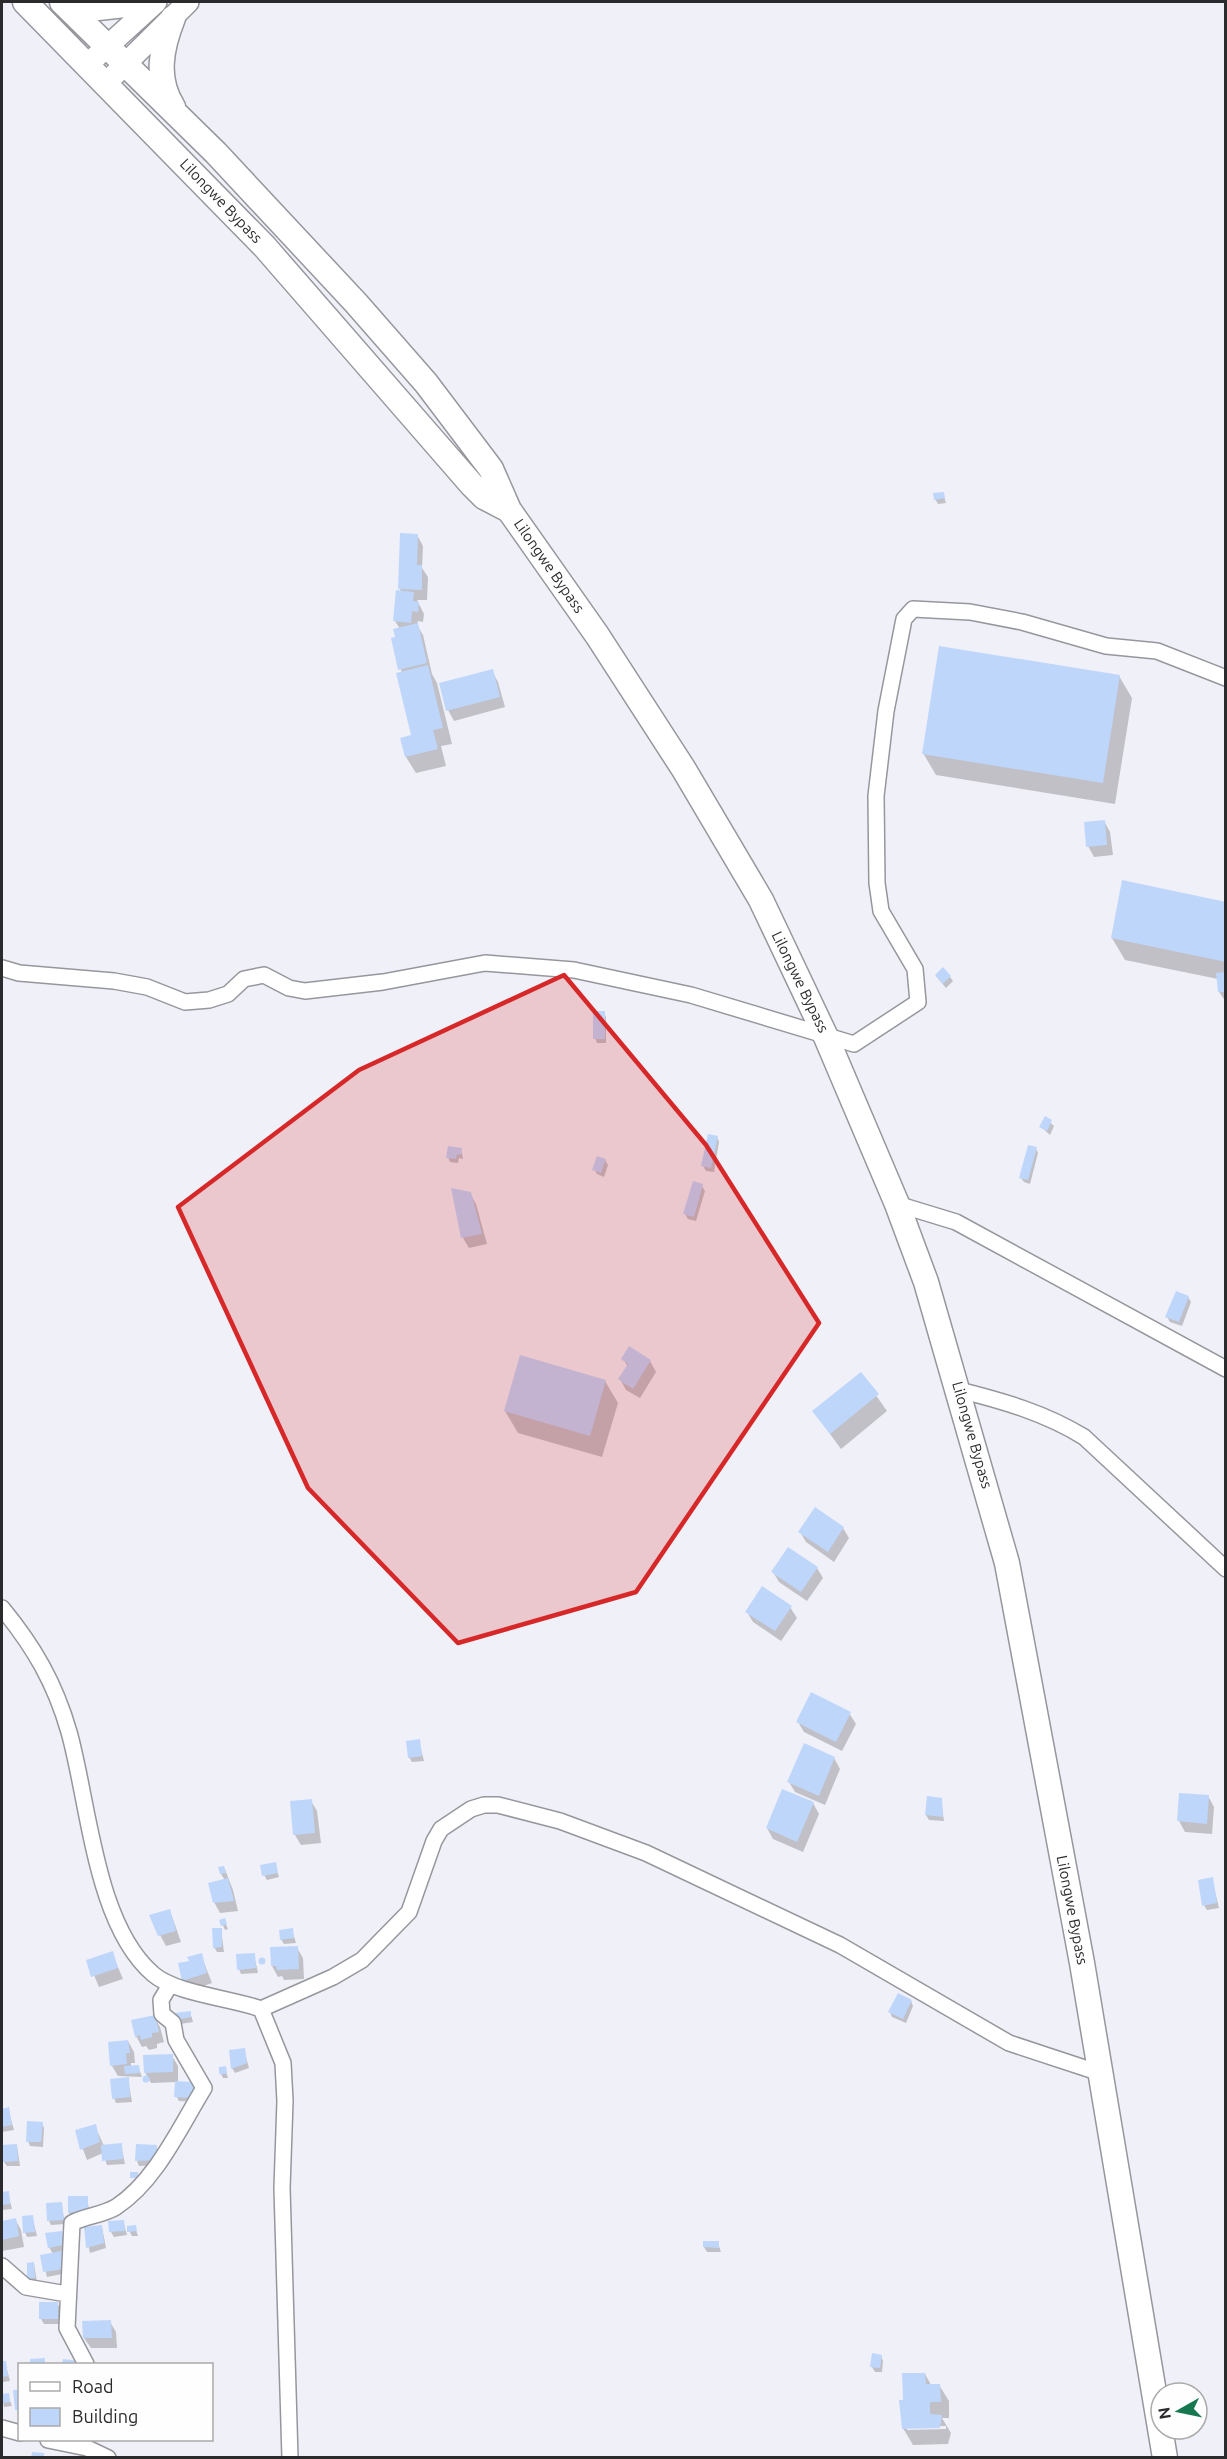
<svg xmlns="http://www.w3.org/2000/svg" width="1227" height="2459" font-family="Ubuntu,sans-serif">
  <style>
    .shadow { fill: #0003; fill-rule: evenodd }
    .building { fill: #bfd6fb }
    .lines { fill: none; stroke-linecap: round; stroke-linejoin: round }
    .minor-casing { stroke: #96979d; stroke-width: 18 }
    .secondary-casing { stroke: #96979d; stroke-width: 24 }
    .primary-casing { stroke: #96979d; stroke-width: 27 }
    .minor { stroke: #fff; stroke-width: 15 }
    .secondary { stroke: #fff; stroke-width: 21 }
    .primary { stroke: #fff; stroke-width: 24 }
    .marked { fill: #d62828; fill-opacity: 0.2; stroke: #d62828; stroke-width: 4.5; stroke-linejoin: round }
    .labels { text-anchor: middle; stroke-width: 6; stroke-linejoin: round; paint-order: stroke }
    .street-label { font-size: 15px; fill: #2b2b2e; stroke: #fefefe }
  </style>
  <rect width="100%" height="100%" fill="#f0f0f8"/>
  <!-- shadow -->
  <path class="shadow" d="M943 493 946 503 938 504 935 499Z
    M417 535 423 546 422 568 428 577 427 600H417L424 614 423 622 418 621 417 625 423 635 432 674 437 683 452 744 441 746 446 766 416 773 406 757 413 736 402 673 393 639H397L400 629 395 621 401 592 400 589Z
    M492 671 498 682 505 707 454 721 448 710Z
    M1119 676 1132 698 1115 804 936 775 923 753Z
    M1104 821 1110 832 1113 855 1094 857 1088 846Z
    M1226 904V1002L1219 992 1218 979 1125 960 1112 938Z
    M936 976 950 977 953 981 946 988Z
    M604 1013 606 1017V1043H597L595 1038Z
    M1045 1118 1054 1126 1050 1135 1041 1127Z
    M717 1137 719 1142 714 1172 706 1171 703 1166Z
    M461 1149 463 1159 459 1158 458 1163 450 1162 448 1157Z
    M1036 1149 1038 1153 1030 1184 1024 1182 1021 1178Z
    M605 1160 608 1165 604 1177 597 1174 594 1169Z
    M702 1186 705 1191 696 1221 688 1219 685 1214Z
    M470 1193 476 1204 487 1244 469 1248 463 1238Z
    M1188 1297 1191 1302 1182 1326 1170 1322 1167 1317Z
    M623 1359 650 1361 656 1372 640 1398 626 1390 620 1379 628 1367Z
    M861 1374 887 1411 841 1449 814 1412Z
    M605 1381 618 1403 602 1457 518 1433 505 1411Z
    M843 1528 849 1538 834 1562 806 1542 800 1532Z
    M817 1568 823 1578 807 1601 779 1582 773 1572Z
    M790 1607 797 1618 781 1641 753 1622 747 1612Z
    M849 1713 856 1724 842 1751 804 1732 798 1722Z
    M419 1741 424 1761 412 1762 409 1757Z
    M834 1758 840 1769 825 1805 795 1792 789 1782Z
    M1208 1796 1214 1807 1212 1834 1185 1832 1179 1821Z
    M941 1799 944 1821 929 1820 926 1815Z
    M311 1801 317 1811 321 1843 301 1845 295 1835Z
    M813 1803 819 1814 803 1852 773 1839 767 1828Z
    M275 1863 279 1877 267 1880 264 1875Z
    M224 1867 233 1890 238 1911 220 1913 214 1902 225 1880 221 1874Z
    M1212 1879 1219 1908 1207 1910 1204 1905Z
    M170 1911 181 1942 166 1946 160 1935Z
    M224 1920 228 1929 225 1930 221 1921Z
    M221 1929 224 1952H217L214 1947Z
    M292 1930 296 1943 284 1944 281 1939Z
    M297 1948 303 1958 304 1979 284 1980 282 1976 278 1977 272 1966 271 1949Z
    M112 1953 123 1979 99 1987 88 1961Z
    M201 1955 212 1983 190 1991 179 1965 191 1962Z
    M254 1955 258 1973 241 1974 239 1969Z
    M911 2001 913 2006 906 2023 892 2017 890 2012Z
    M190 2012 193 2022 180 2024 178 2019Z
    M154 2017 160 2027 164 2042 157 2044V2048L149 2050 146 2046 142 2047 136 2036Z
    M128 2041 134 2052 135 2063H131V2067L138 2066 142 2077 118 2076 112 2066Z
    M244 2050 249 2068 235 2073 232 2068Z
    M172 2056 178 2066V2083L193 2084 196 2088 195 2102 179 2101 176 2096V2082L151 2083 145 2072Z
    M225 2068 228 2078H223L221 2074Z
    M128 2079 132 2102 116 2103 114 2098Z
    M8 2109 14 2130 2 2132V2110Z
    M42 2124 44 2128 43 2147 30 2146 28 2141Z
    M95 2126 104 2146 121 2145 125 2164 107 2165 103 2153 87 2160 76 2131Z
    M17 2146 20 2166H7L4 2162Z
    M137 2146 156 2147 159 2151 158 2165 139 2166 137 2161Z
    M2 2193H8L12 2209 2 2210Z
    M70 2197 87 2198 90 2215 72 2218 69 2213Z
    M61 2203 65 2224 51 2225 49 2221Z
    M32 2216 37 2236 27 2237 25 2232Z
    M15 2219 21 2230 24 2247 2 2251V2222Z
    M123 2221 127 2235 114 2237 111 2232Z
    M102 2227 106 2248 90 2253 85 2228Z
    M127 2227H135L138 2236H132Z
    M61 2232 66 2250 60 2251 67 2273 47 2277 42 2256 53 2254 49 2247Z
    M718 2243 721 2252H707L704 2247Z
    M34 2264 37 2282H32L29 2278Z
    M41 2303H57L60 2308V2324H44L41 2319Z
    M110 2322 116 2332 117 2348H91L84 2338Z
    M881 2356 883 2361 882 2372H875L872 2367Z
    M5 2362 10 2381 3 2382 2 2385V2363Z
    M925 2374 931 2385H939L949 2401V2418H942L951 2433 948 2444 913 2445 903 2428 900 2401H904ZM946 2426V2429L907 2430V2427Z
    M2 2395H8L12 2406 4 2407Z"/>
  <!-- building -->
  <path class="building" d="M944 492 945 498 934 500 933 493Z
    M400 533 418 534 417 565H422V590L398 589Z
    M396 590 414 592 413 601 419 602 418 612 412 611 411 623 393 621Z
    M418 623 427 663 398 670 391 638 395 637 393 629Z
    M939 646 1120 675 1103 783 922 754Z
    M428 665 443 728 433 730 438 749 405 757 400 738 411 735 396 673Z
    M493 669 500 697 446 711 439 683Z
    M1105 820 1107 845 1086 847 1084 822Z
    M1122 880 1226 902V962L1111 938Z
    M943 967 951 976 943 984 935 975Z
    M1226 972V992H1218L1216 973Z
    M593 1011H605V1039H593Z
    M1045 1116 1052 1120 1047 1131 1039 1127Z
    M708 1134 718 1136 711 1168 701 1166Z
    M1028 1145 1037 1147 1028 1180 1019 1178Z
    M448 1146 462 1148 461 1155 457 1154 456 1159 446 1158Z
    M597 1156 606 1159 601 1173 592 1170Z
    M693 1181 703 1184 694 1217 683 1214Z
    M451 1188 471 1192 482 1234 461 1238Z
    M1176 1291 1189 1296 1179 1322 1165 1317Z
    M629 1346 651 1360 633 1389 618 1379 628 1364 621 1359Z
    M520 1355 606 1380 590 1436 504 1411Z
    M861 1372 879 1394 830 1434 812 1411Z
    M815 1507 844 1527 828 1552 798 1532Z
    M788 1547 818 1567 801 1592 771 1572Z
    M762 1586 792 1606 775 1631 745 1612Z
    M811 1692 851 1712 836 1742 796 1722Z
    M420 1739 422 1756 408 1758 406 1741Z
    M804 1743 835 1757 819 1796 787 1782Z
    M782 1789 814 1802 797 1842 766 1828Z
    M1179 1793 1209 1795 1207 1824 1177 1821Z
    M927 1796 942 1798 943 1817 925 1815Z
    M312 1799 315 1833 293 1835 290 1801Z
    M276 1862 278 1873 262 1876 260 1865Z
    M224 1866 226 1873 220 1874 218 1867Z
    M1213 1877 1217 1903 1202 1906 1198 1880Z
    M228 1878 234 1901 213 1903 208 1883Z
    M170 1909 176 1931 158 1936 149 1915Z
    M225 1918 227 1924 221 1926 219 1920Z
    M212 1928H222V1947L213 1948Z
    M293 1928 294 1938 280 1940 279 1930Z
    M298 1946 299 1969 277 1970 276 1966H271L270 1947Z
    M113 1951 118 1968 91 1977 86 1960Z
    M202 1953 207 1973 182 1981 178 1963 189 1961 187 1957Z
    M255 1953 256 1968 237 1970 236 1954Z
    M258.5 1961a3.5 3.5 0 1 1 7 0a3.5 3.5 0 1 1-7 0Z
    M898 1993 912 2000 903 2019 888 2012Z
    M191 2011V2017L176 2020 175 2013Z
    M155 2015 159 2032 152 2033V2037L141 2040 140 2035 135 2037 131 2020Z
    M128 2040 130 2053H126L127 2064 110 2066 108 2042Z
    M245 2048 247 2063 231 2069 229 2050Z
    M173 2054V2072L144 2073 143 2055Z
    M139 2065 140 2073 125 2074 124 2066Z
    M226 2066 227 2074H219V2067Z
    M142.5 2079a3.5 3.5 0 1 1 7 0a3.5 3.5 0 1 1-7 0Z
    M129 2077 130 2097 112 2099 110 2079Z
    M175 2081 194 2082 193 2098 174 2097Z
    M9 2107 12 2125 2 2127V2109Z
    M27 2121 43 2122 41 2142H26Z
    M96 2124 100 2142 80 2150 75 2130Z
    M122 2143 123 2159 102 2161 101 2145Z
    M17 2144 18 2161 3 2162 2 2145Z
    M136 2144 157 2145 156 2160 135 2161Z
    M130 2172H138V2178H130Z
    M9 2191 10 2204 2 2205V2192Z
    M68 2196H88V2210L68 2213Z
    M62 2202 64 2220 47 2221 46 2203Z
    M33 2215 35 2232 23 2233 22 2216Z
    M16 2218 19 2236 2 2240V2221Z
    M124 2220 125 2231 109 2232 108 2221Z
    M102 2225 104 2243 86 2248 84 2227Z
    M136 2225 137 2231 127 2232V2226Z
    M62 2231 64 2245 48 2248 45 2233Z
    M703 2241H719V2248L703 2247Z
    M62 2251 65 2269 43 2272 40 2255Z
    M34 2262 35 2278H27V2263Z
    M39 2302H58V2319H39Z
    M111 2320 112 2338H83L82 2321Z
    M872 2353 882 2355 880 2368 870 2367Z
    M45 2358V2364H30V2359Z
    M63 2359 80 2361V2364H62Z
    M2 2361H6L8 2376 2 2377Z
    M902 2373H925L926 2384H940L941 2402H930V2414L942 2415 940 2428 902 2429 899 2400H903Z
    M13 2390H20V2410H15Z
    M9 2393 10 2402 2 2403V2394Z
    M32 2452 44 2453V2458H31Z"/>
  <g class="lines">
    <!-- minor casing -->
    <g class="minor-casing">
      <path id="minor" d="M2 968 19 973 114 981 147 987 185 1002 209 1000 228 994 244 979 264 975 289 988 305 991 383 982 485 963 574 970 691 995 854 1044 918 1002 915 969 881 911 877 883 876 796 886 711 904 619 913 609 970 612 1022 622 1106 646 1157 651 1226 678
        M897 1204 956 1222 1226 1369
        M959 1390C1003 1401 1045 1413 1084 1437L1226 1569
        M2 1608C34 1647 55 1683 69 1732 89 1803 95 1924 153 1974 176 1994 231 1998 261 2009L333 1977 362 1960 409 1912 434 1841 441 1829 471 1809 484 1805H498L560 1821 646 1853 840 1945 1009 2043 1100 2073
        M261 2009 283 2063 285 2101 282 2188 290 2458
        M2 2266 26 2287 67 2294
        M86 2364 67 2328 72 2223C85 2216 103 2215 116 2207 156 2181 180 2127 204 2088L176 2040 173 2023 162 2014 161 2000 170 1985
        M2 2428 20 2433
        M48 2440 87 2448 108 2458"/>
    </g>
    <!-- secondary casing -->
    <g class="secondary-casing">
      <path id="secondary" d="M88 64 156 2
        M106 83 188 2"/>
    </g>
    <!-- primary casing -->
    <g class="primary-casing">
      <path id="primary" d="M25 2 265 247 472 485 484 497 509 510
        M62 2 216 153 356 303 426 383 491 469 509 510 597 635 683 768 761 900 826 1037 897 1204 926 1282 1007 1563 1082 1963 1165 2458
        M79 2 98 8 152 2
        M173 18C161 48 155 79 173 107"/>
    </g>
    <!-- minor -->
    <use href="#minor" class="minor"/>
    <!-- secondary -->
    <use href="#secondary" class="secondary"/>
    <!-- primary -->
    <use href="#primary" class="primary"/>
  </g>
  <!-- marked area -->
  <path class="marked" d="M564 975 706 1145 819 1323 636 1592 458 1643 308 1488 178 1207 359 1070Z"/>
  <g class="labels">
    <!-- street labels -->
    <g class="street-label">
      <text transform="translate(221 201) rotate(46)" y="5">Lilongwe Bypass</text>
      <text transform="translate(549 566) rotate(55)" y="5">Lilongwe Bypass</text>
      <text transform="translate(800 982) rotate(64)" y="5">Lilongwe Bypass</text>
      <text transform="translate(972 1435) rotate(74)" y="5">Lilongwe Bypass</text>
      <text transform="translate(1072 1910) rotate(79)" y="5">Lilongwe Bypass</text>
    </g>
  </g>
  <!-- border -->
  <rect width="1227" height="2459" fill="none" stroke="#2b2b2e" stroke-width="6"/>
  <!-- legend -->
  <rect x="18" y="2363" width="195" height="78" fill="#fefefe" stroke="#aaaaab" stroke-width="1.5"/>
  <rect x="30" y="2382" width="30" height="9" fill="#ffffff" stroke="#aaaaab" stroke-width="1.5"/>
  <text x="72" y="2393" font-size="18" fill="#2b2b2e">Road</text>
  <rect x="30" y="2408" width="30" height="18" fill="#bfd6fb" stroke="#aaaaab" stroke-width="1.5"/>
  <text x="72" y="2423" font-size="18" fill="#2b2b2e">Building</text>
  <!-- north arrow -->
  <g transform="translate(1179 2411) rotate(261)"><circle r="28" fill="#fefefe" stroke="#aaaaab" stroke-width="1.5"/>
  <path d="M0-4.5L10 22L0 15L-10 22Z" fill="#17784f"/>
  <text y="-9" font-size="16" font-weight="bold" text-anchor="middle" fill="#2b2b2e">N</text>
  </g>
</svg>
